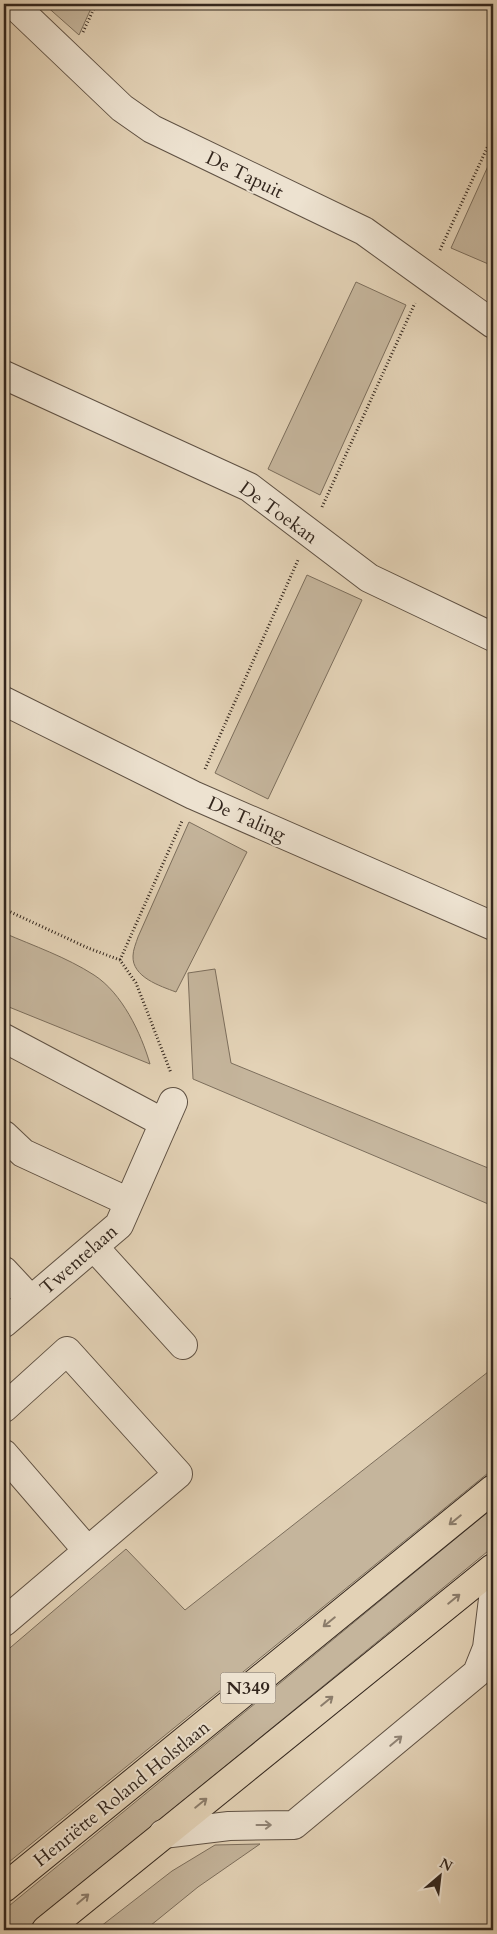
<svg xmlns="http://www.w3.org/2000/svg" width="497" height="1934" font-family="Cardo,serif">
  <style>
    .green { fill: #c5b59c; stroke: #7c6e5c }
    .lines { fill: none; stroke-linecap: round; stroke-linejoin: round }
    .minor-casing { stroke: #5f5143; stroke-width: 30 }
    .major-casing { stroke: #33261d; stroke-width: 30 }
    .path { stroke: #33261d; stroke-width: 3; stroke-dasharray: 1 2.5; stroke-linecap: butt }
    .minor { stroke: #ede2d0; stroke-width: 28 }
    .major { stroke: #e3d2b6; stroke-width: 28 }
    .oneway { stroke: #8b7c6a }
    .oneway2 { stroke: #908476 }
    .labels { text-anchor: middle; stroke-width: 4; stroke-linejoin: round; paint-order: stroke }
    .shield { fill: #ede2d0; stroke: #6b5e53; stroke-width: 1 }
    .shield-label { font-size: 18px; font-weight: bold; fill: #33261d }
    .street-label { font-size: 19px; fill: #33261d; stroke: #ede2d0 }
  </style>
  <rect width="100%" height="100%" fill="#e3d2b6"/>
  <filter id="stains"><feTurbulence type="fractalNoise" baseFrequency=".004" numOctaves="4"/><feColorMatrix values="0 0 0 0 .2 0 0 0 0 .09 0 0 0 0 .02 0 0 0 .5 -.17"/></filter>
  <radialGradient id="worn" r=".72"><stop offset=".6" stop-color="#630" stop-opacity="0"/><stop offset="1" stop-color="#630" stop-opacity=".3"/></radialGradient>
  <!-- green -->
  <path class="green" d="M44 4H93L79 35Z
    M493 155V266L451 248Z
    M356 282 406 305 320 495 268 469Z
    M307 575 362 600 268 799 215 773Z
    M189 822 247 852 176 992C160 986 132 977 133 956 133 950 136 943 138 937Z
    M4 933C34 946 66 957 94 975 122 993 141 1033 150 1064L4 1005Z
    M215 969 231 1063 493 1170V1206L193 1079 188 973Z
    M493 1368V1469L4 1866V1653L126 1549 185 1610Z
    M493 1508V1547L25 1930H4V1910Z
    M260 1844 198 1887 145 1930H96L172 1871 215 1845Z"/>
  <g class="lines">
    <!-- minor casing -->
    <g class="minor-casing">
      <path id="minor" d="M13 4 122 108 152 129 364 231 493 324
        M4 375 249 487 369 578 493 637
        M4 701 193 795 493 926
        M4 1038 164 1123
        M4 1135 23 1153 129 1202
        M94 1247 183 1345
        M4 1271 31 1300
        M4 1323 119 1225 173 1102
        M4 1408 67 1351 178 1474 4 1622
        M4 1454 87 1550
        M163 1834 229 1826 294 1825 477 1673 487 1648 493 1599"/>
    </g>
    <!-- major casing -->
    <g class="major-casing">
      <path id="major" d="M4 1888 493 1489
        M46 1930 493 1568"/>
    </g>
    <!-- path -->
    <path class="path" d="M83 32 96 4
      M440 250 493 135
      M322 507 415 303
      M205 769 298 560
      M4 909 88 948 120 960 136 983 171 1073
      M120 960 182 821"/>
    <!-- minor -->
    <use href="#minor" class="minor"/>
    <!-- major -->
    <use href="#major" class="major"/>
  </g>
  <!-- one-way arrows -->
  <defs><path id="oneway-shaft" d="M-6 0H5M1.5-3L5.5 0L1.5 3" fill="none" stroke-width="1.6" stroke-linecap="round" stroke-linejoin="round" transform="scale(1.25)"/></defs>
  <g class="oneway">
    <use href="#oneway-shaft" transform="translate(455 1520) rotate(141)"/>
    <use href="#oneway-shaft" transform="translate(454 1599) rotate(-39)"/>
    <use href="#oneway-shaft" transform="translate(329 1622) rotate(141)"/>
    <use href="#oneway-shaft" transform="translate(327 1701) rotate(-39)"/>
    <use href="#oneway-shaft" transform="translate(201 1803) rotate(-39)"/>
    <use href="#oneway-shaft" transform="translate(83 1899) rotate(-40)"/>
  </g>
  <g class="oneway2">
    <use href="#oneway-shaft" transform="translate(396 1741) rotate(-40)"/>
    <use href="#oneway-shaft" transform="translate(264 1825)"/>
  </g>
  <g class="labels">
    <!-- shield labels -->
    <rect class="shield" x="220.5" y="1672.5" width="55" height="31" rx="4"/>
    <g class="shield-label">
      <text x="248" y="1694">N349</text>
    </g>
    <!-- street labels -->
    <g class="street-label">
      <text transform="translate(245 174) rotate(26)" y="7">De Tapuit</text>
      <text transform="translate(279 512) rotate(36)" y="7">De Toekan</text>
      <text transform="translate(247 818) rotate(24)" y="7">De Taling</text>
      <text transform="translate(78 1259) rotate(-41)" y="7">Twentelaan</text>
      <text transform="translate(121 1793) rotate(-39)" y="7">Henriëtte Roland Holstlaan</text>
    </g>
  </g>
  <!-- margin -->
  <rect width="497" height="1934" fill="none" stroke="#e3d2b6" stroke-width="20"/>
  <rect x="5" y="5" width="487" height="1924" fill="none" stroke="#33261d" stroke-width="2.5"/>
  <rect x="10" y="10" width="477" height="1914" fill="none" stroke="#33261d"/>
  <!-- north arrow -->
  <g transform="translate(440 1876) rotate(28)" stroke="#ede2d0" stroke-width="4" paint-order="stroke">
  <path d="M0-4L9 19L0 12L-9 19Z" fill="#33261d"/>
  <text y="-8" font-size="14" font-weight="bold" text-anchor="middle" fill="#33261d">N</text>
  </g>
  <rect width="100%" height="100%" filter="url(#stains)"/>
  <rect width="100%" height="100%" fill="url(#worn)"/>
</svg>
